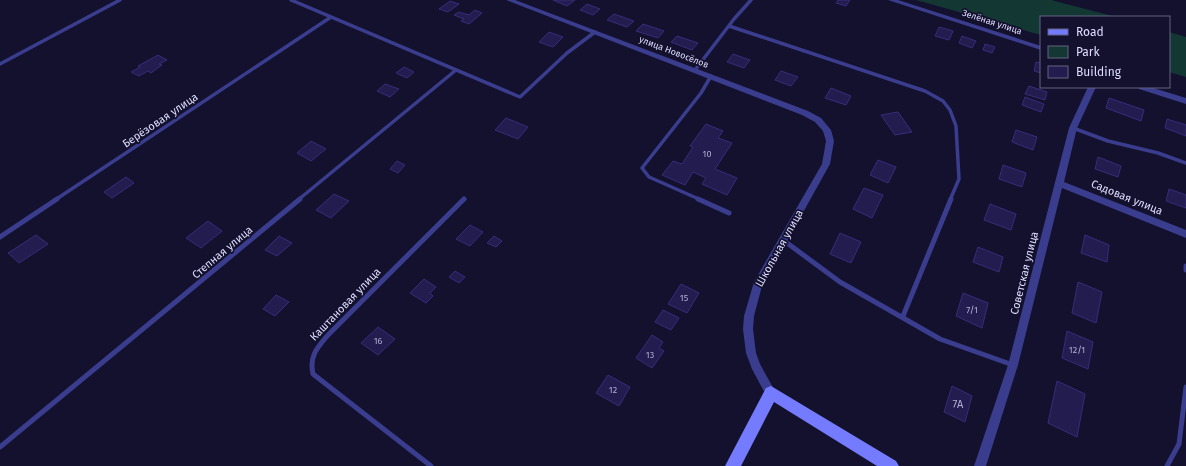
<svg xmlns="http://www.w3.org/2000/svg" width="1186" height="466" font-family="'Fira Sans',sans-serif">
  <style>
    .green { fill: #133834 }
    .building { fill: #221c4f; stroke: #362d7c }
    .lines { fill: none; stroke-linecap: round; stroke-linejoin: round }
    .lane-far1 { stroke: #3a3d8e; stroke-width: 3.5 }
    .lane { stroke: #3a3d8e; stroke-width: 5 }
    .street { fill: #3a3d8e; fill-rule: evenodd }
    .secondary { fill: #747bff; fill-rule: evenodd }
    .labels { text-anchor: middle; stroke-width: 3.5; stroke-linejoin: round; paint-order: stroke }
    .far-street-label { font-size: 9px; fill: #deddff; stroke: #13112d }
    .number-label { font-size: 9px; fill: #afadd3 }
    .street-label { font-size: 11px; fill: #deddff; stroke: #13112d }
    .near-number-label { font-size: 11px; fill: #afadd3 }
  </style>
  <rect width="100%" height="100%" fill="#13112d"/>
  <!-- green -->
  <path class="green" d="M916 0H1051L1116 17H1041V35Z
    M1169 32 1186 37V77L1169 72Z"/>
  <!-- building -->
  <path class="building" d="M553 0H575L567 6Z
    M838 0H850L846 6 836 3Z
    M450 1 459 4 448 12 439 9Z
    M587 4 600 9 593 15 580 10Z
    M475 10 482 13 469 24 461 21 464 19 454 15 459 12 469 15Z
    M614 14 634 21 627 27 607 20Z
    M643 24 664 31 658 38 636 31Z
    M939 27 953 31 949 40 935 36Z
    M549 32 563 37 553 47 539 42Z
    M677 36 698 43 692 50 671 42Z
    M962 36 976 41 972 48 959 43Z
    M985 44 995 47 992 53 983 50Z
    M733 54 750 60 744 68 727 62Z
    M158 55 167 60 159 64 162 65 151 73 148 71 139 76 131 72 140 67 138 66Z
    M1036 62 1041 63V73L1034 71Z
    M404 67 414 72 407 78 396 73Z
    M781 71 798 77 791 86 775 80Z
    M385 84 399 89 390 97 377 91Z
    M1029 86 1047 92 1045 100 1025 94Z
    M831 88 851 96 846 105 825 98Z
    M1025 97 1044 104 1041 112 1022 105Z
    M1109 98 1144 110 1141 121 1106 108Z
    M898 112 912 132 895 135 881 115Z
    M506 118 528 127 518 139 495 130Z
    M1167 119 1186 125V136L1165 128Z
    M706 124 723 131 718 138 732 143 715 169 737 178 727 195 702 184 706 178 693 172 685 185 662 175 673 161 682 164 693 147 690 146Z
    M1016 130 1037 137 1033 150 1012 142Z
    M311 141 326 149 311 161 297 153Z
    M1098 157 1121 166 1118 177 1095 169Z
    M878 160 896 167 888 183 870 175Z
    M397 161 405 165 398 173 390 169Z
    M1003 165 1026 173 1022 187 999 179Z
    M126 177 134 183 112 198 104 192Z
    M864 188 883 195 872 218 853 209Z
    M1169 189 1186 195V208L1166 201Z
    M334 194 349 201 331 218 316 210Z
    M990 204 1016 214 1011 230 984 220Z
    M208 221 222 231 201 248 186 238Z
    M470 225 483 232 470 246 456 239Z
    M840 233 861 242 851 263 830 254Z
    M36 235 48 244 19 263 8 253Z
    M1085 235 1109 245 1107 262 1081 253Z
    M279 236 292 243 277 256 265 250Z
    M494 236 502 241 496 247 487 243Z
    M978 247 1003 257 999 272 973 262Z
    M455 271 465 277 459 283 449 277Z
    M424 279 436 287 430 293 433 296 426 303 410 293Z
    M1078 282 1102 292 1096 323 1072 313Z
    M681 284 699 293 687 313 668 304Z
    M963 293 988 303 982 328 956 316Z
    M276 295 289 302 275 316 263 309Z
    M663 310 679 318 671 330 655 322Z
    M378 327 395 339 378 355 361 343Z
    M1067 331 1093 342 1088 369 1062 358Z
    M652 335 663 342 659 348 664 351 652 368 636 358Z
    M608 375 630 387 619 406 596 393Z
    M1057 381 1085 394 1077 437 1048 423Z
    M952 386 972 396 965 422 944 412Z"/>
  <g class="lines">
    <!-- lane-far1 -->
    <path class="lane-far1" d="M291 0 520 97 567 53 595 32
      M729 26 925 91 943 101 950 110 956 126 959 179 950 200
      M0 64 120 0
      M695 70 734 19 751 0
      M1073 128 1108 141 1158 153 1186 163
      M55 200 331 17
      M298 200 456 70
      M463 200 464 199
      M701 200 649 177 642 168 701 93 711 76"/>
    <!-- lane -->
    <path class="lane" d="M698 199 729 213
      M0 237 57 199
      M783 240 840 282 940 339 1013 365
      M1186 266V270
      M903 316 951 199
      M0 447 300 199
      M431 466 313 374C309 356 317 348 328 335L464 199
      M1167 466 1179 444 1186 387"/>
    <!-- street -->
    <path class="street" d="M506 0H515L808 111 821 118 831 130 834 141 830 164 762 286 754 316 753 329 756 353 760 364 776 393 775 397 771 398 767 397 752 369 746 353 743 329 744 316 754 282 822 164 826 141 823 131 815 122 802 115Z
      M888 0H898L1041 46V50Z
      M1088 87H1096L1077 128 1064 182 1186 230V238L1062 188 1018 365 986 466H974L1008 365 1069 128Z
      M1138 87H1150L1186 98V104L1139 89Z"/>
    <!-- secondary -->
    <path class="secondary" d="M771 386 896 461 899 466H877L774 402 741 466H725L766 388Z"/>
  </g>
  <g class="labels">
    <!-- far-street labels -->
    <g class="far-street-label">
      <text transform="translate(992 22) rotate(18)" y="3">Зелёная улица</text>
      <text transform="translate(674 52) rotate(21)" y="3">улица Новосёлов</text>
    </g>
    <!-- number labels -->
    <g class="number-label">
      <text x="707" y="157">10</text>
      <text x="684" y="301">15</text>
      <text x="972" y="313">7/1</text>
      <text x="378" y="344">16</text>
      <text x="1077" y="353">12/1</text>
      <text x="650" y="358">13</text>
      <text x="613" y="393">12</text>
    </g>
    <!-- street labels -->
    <g class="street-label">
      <text transform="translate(160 120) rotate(-34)" y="4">Берёзовая улица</text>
      <text transform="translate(1127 197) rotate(22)" y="4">Садовая улица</text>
      <text transform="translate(779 248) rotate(-61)" y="4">Школьная улица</text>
      <text transform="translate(222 252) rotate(-40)" y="4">Степная улица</text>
      <text transform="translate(1024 273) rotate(-76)" y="4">Советская улица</text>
      <text transform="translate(345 304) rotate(-46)" y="4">Каштановая улица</text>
    </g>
    <!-- near-number labels -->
    <g class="near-number-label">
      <text x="958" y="408">7А</text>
    </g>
  </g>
  <!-- legend -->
  <rect x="1040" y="16" width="130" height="72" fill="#13112d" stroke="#646381"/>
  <rect x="1048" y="29" width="20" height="6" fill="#747bff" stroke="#646381"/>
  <text x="1076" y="36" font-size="12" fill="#deddff">Road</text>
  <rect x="1048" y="46" width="20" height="12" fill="#133834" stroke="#646381"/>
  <text x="1076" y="56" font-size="12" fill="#deddff">Park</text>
  <rect x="1048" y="66" width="20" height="12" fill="#221c4f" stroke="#646381"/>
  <text x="1076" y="76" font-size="12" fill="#deddff">Building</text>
</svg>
